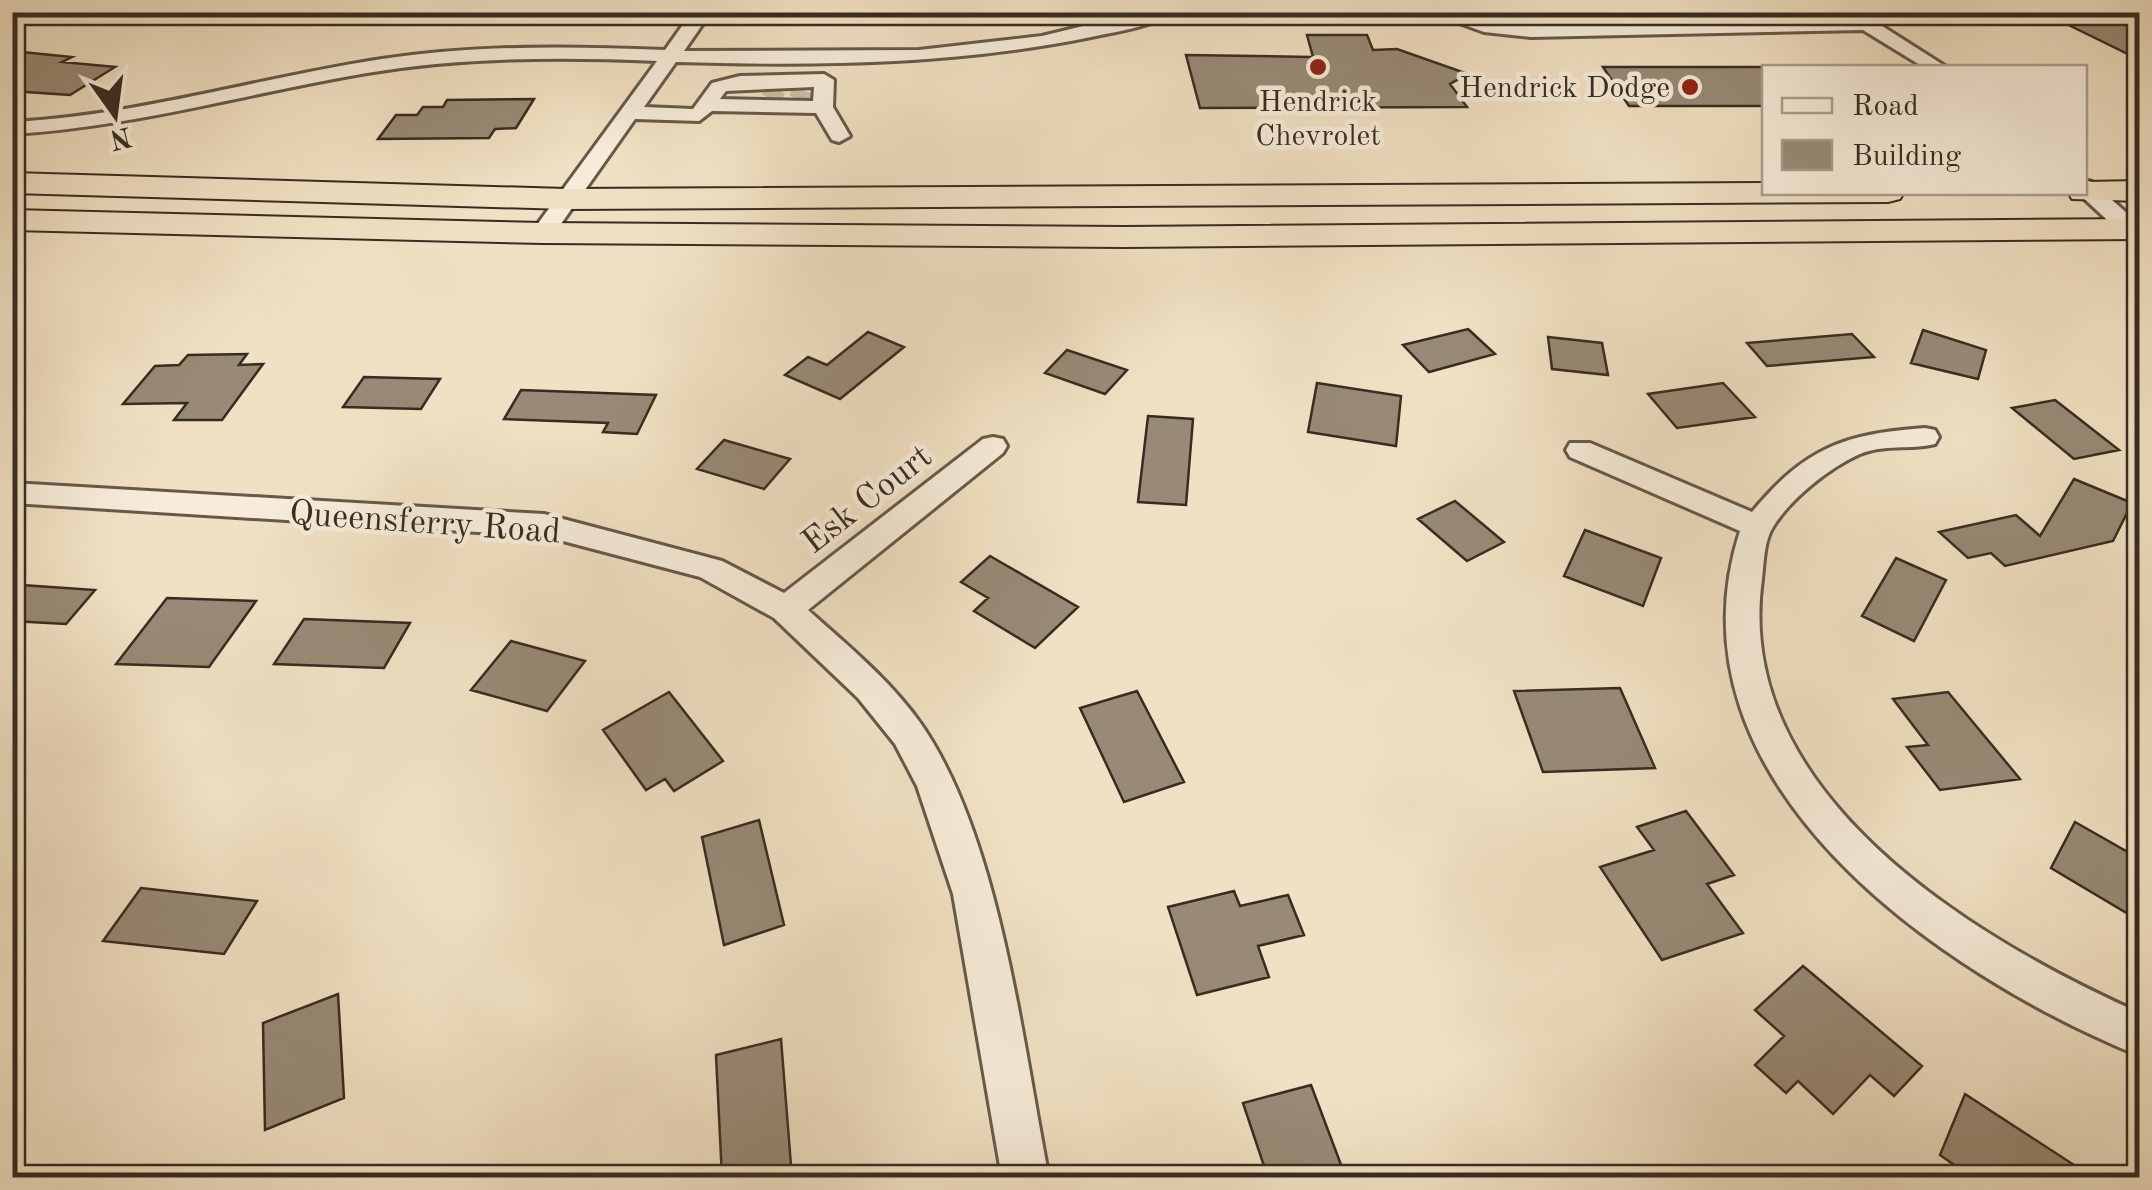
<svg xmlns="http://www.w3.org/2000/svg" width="2152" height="1190" font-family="'Old Standard TT',serif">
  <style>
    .building { fill: #988a76; stroke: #372c22; stroke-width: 2.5 }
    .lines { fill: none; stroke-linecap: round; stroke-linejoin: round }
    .minor-tunnel { stroke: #ccbda4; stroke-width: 20; stroke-dasharray: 20 10; stroke-linecap: butt }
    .minor-casing { stroke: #66594a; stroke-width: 6 }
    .highway-casing { stroke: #372c22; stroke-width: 4 }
    .minor { fill: #f6ecd9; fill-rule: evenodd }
    .highway { fill: #f1e1c4; fill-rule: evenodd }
    .poi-dot { fill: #8f2418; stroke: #f6ecd9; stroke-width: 4 }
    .labels { text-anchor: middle; stroke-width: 9; stroke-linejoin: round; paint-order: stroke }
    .far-poi-label { font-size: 30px; fill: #372c22; stroke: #f6ecd9; text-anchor: end }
    .street-label { font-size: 35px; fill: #372c22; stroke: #f6ecd9 }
  </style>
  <rect width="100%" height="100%" fill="#f1e1c4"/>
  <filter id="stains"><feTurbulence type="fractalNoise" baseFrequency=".002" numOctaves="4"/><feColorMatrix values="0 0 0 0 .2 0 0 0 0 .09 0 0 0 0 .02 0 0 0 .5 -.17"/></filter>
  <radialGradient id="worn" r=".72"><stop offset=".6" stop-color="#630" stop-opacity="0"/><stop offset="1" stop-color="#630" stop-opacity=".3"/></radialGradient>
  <!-- building -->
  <path class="building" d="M2042 12 2140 16V60Z
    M1307 35H1367L1373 50 1397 49 1468 74 1450 84 1467 107 1200 108 1186 55 1313 57Z
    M12 51 72 57 62 62 115 67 70 95 12 91Z
    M1603 67H1764V106H1629Z
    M534 99 516 128 495 129 489 138 378 139 396 115H417L423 107H443L447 100Z
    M1468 329 1495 354 1429 372 1403 345Z
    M1923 330 1986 350 1978 379 1911 363Z
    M868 332 904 347 840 399 785 375 808 357 827 365Z
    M1852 334 1874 357 1767 366 1747 343Z
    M1548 337 1602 343 1608 375 1552 369Z
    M1067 350 1127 370 1105 394 1045 373Z
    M247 354 239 365 263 364 222 420H174L187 403 123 404 155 366 179 365 188 355Z
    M364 377 440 379 421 409 343 407Z
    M1317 383 1401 396 1396 446 1308 432Z
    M1723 383 1755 417 1677 428 1648 394Z
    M521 390 656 395 637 434 603 432 608 423 504 419Z
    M2055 400 2119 450 2074 459 2012 408Z
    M1148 416 1193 419 1186 505 1138 502Z
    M724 440 790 459 764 489 697 469Z
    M2074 479 2132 503 2113 541 2005 566 1991 553 1968 558 1939 532 2016 515 2040 536Z
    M1455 501 1504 542 1467 561 1418 519Z
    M1585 530 1661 558 1643 606 1564 576Z
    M990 556 1078 607 1035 648 974 611 988 598 961 582Z
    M1896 558 1946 580 1914 641 1862 616Z
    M22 585 95 590 66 624 12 621V595Z
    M167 598 256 601 209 667 116 664Z
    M304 619 410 623 384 668 274 664Z
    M511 641 585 661 547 711 471 690Z
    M1620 688 1655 768 1543 772 1514 691Z
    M1137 691 1184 782 1124 802 1080 708Z
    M669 692 723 761 674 791 665 779 646 790 603 730Z
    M1948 692 2020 779 1940 790 1907 747 1928 745 1893 699Z
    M1686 811 1734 875 1707 884 1743 933 1662 960 1600 867 1654 850 1637 827Z
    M759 820 784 925 724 945 702 837Z
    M2075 822 2140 859V921L2051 868Z
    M141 888 257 901 224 954 103 941Z
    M1234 891 1240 906 1288 895 1304 935 1258 946 1269 977 1197 995 1168 907Z
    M1803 966 1922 1066 1894 1096 1870 1075 1833 1114 1798 1081 1786 1093 1755 1065 1784 1036 1755 1010Z
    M338 994 344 1098 265 1130 263 1023Z
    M781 1039 792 1178H722L716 1055Z
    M1311 1085 1346 1178H1268L1243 1103Z
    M1965 1094 2094 1178H1973L1940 1155Z"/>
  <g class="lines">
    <!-- minor-tunnel -->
    <path class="minor-tunnel" d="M771 99 776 89
      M799 99 802 90"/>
    <!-- minor casing -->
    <g class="minor-casing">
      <path id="minor" d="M692 12H711L684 51 919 50 1042 36 1141 12H1172C1152 27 1115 32 1091 37 954 65 816 66 676 62L644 107 693 109 712 83 740 76 824 74 834 80 833 107 850 136 839 142 832 140 816 113 712 111 699 121 635 119 551 238 543 240 531 233 657 61C559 57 464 57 367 73 248 93 133 127 12 134V122C139 115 258 78 382 59 477 45 569 46 665 50ZM814 87 813 101 720 99 726 91Z
        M1429 12C1464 12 1497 22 1531 25L1824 22 1847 20 1839 12H1860L1948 68H1925L1863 30 1531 37 1484 32Z
        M2084 180 2092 182 2140 225V245L2132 243 2077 192H2084Z
        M1925 428 1935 430 1939 437 1935 444C1911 450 1883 444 1860 454 1830 467 1790 499 1773 527 1764 541 1764 562 1762 579 1732 793 1972 938 2140 1013V1056C1941 975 1659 782 1740 531L1570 457 1566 450 1570 443H1590L1752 512C1806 447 1844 434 1925 428Z
        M993 437 1003 439 1007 446 1003 453 808 610C847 645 890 680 921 724 1000 838 1022 1041 1049 1178H1002L953 894 917 786 895 744 858 698 774 618 700 577 544 536 12 503V483L544 514 722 561 784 593 983 439Z"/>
    </g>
    <!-- highway casing -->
    <g class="highway-casing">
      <path id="highway" d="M12 173 566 189 1764 183V192H1904L1900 199 1888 202 566 209 12 193Z
        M2140 181V201L2072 199 2068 192H2084V182Z
        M12 210 543 223 1125 227 2140 219V239L1125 247 543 243 12 230Z"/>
    </g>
    <!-- minor -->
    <use href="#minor" class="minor"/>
    <!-- highway -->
    <use href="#highway" class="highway"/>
  </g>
  <!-- markers -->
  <g class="poi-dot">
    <circle cx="1318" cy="67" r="10"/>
    <circle cx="1690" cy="87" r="10"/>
  </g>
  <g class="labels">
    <!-- far-poi labels -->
    <g class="far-poi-label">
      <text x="1670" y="97">Hendrick Dodge</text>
      <text x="1318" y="111" text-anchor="middle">Hendrick<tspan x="1318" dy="34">Chevrolet</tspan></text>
    </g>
    <!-- street labels -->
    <g class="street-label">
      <text transform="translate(866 498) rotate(-38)" y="12">Esk Court</text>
      <text transform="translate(425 521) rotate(4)" y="12">Queensferry Road</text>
    </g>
  </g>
  <!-- margin -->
  <rect width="2152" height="1190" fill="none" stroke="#f1e1c4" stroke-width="50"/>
  <rect x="15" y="15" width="2122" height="1160" fill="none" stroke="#372c22" stroke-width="5"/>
  <rect x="25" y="25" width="2102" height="1140" fill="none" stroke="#372c22" stroke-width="2.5"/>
  <!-- legend -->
  <rect x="1762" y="65" width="325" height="130" fill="#f6ecd9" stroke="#aa9f90" stroke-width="2.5"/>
  <rect x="1782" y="98" width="50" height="15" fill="#f6ecd9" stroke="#aa9f90" stroke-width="2.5"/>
  <text x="1852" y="115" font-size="30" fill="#372c22">Road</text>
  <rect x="1782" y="140" width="50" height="30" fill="#988a76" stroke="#aa9f90" stroke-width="2.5"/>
  <text x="1852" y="165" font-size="30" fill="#372c22">Building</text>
  <!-- north arrow -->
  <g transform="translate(115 115) rotate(166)" stroke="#f6ecd9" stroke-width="8" paint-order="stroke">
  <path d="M0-8L18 38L0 25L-18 38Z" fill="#372c22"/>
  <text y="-15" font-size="28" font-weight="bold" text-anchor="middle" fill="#372c22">N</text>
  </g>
  <rect width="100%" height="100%" filter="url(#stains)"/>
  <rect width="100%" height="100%" fill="url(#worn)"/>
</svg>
